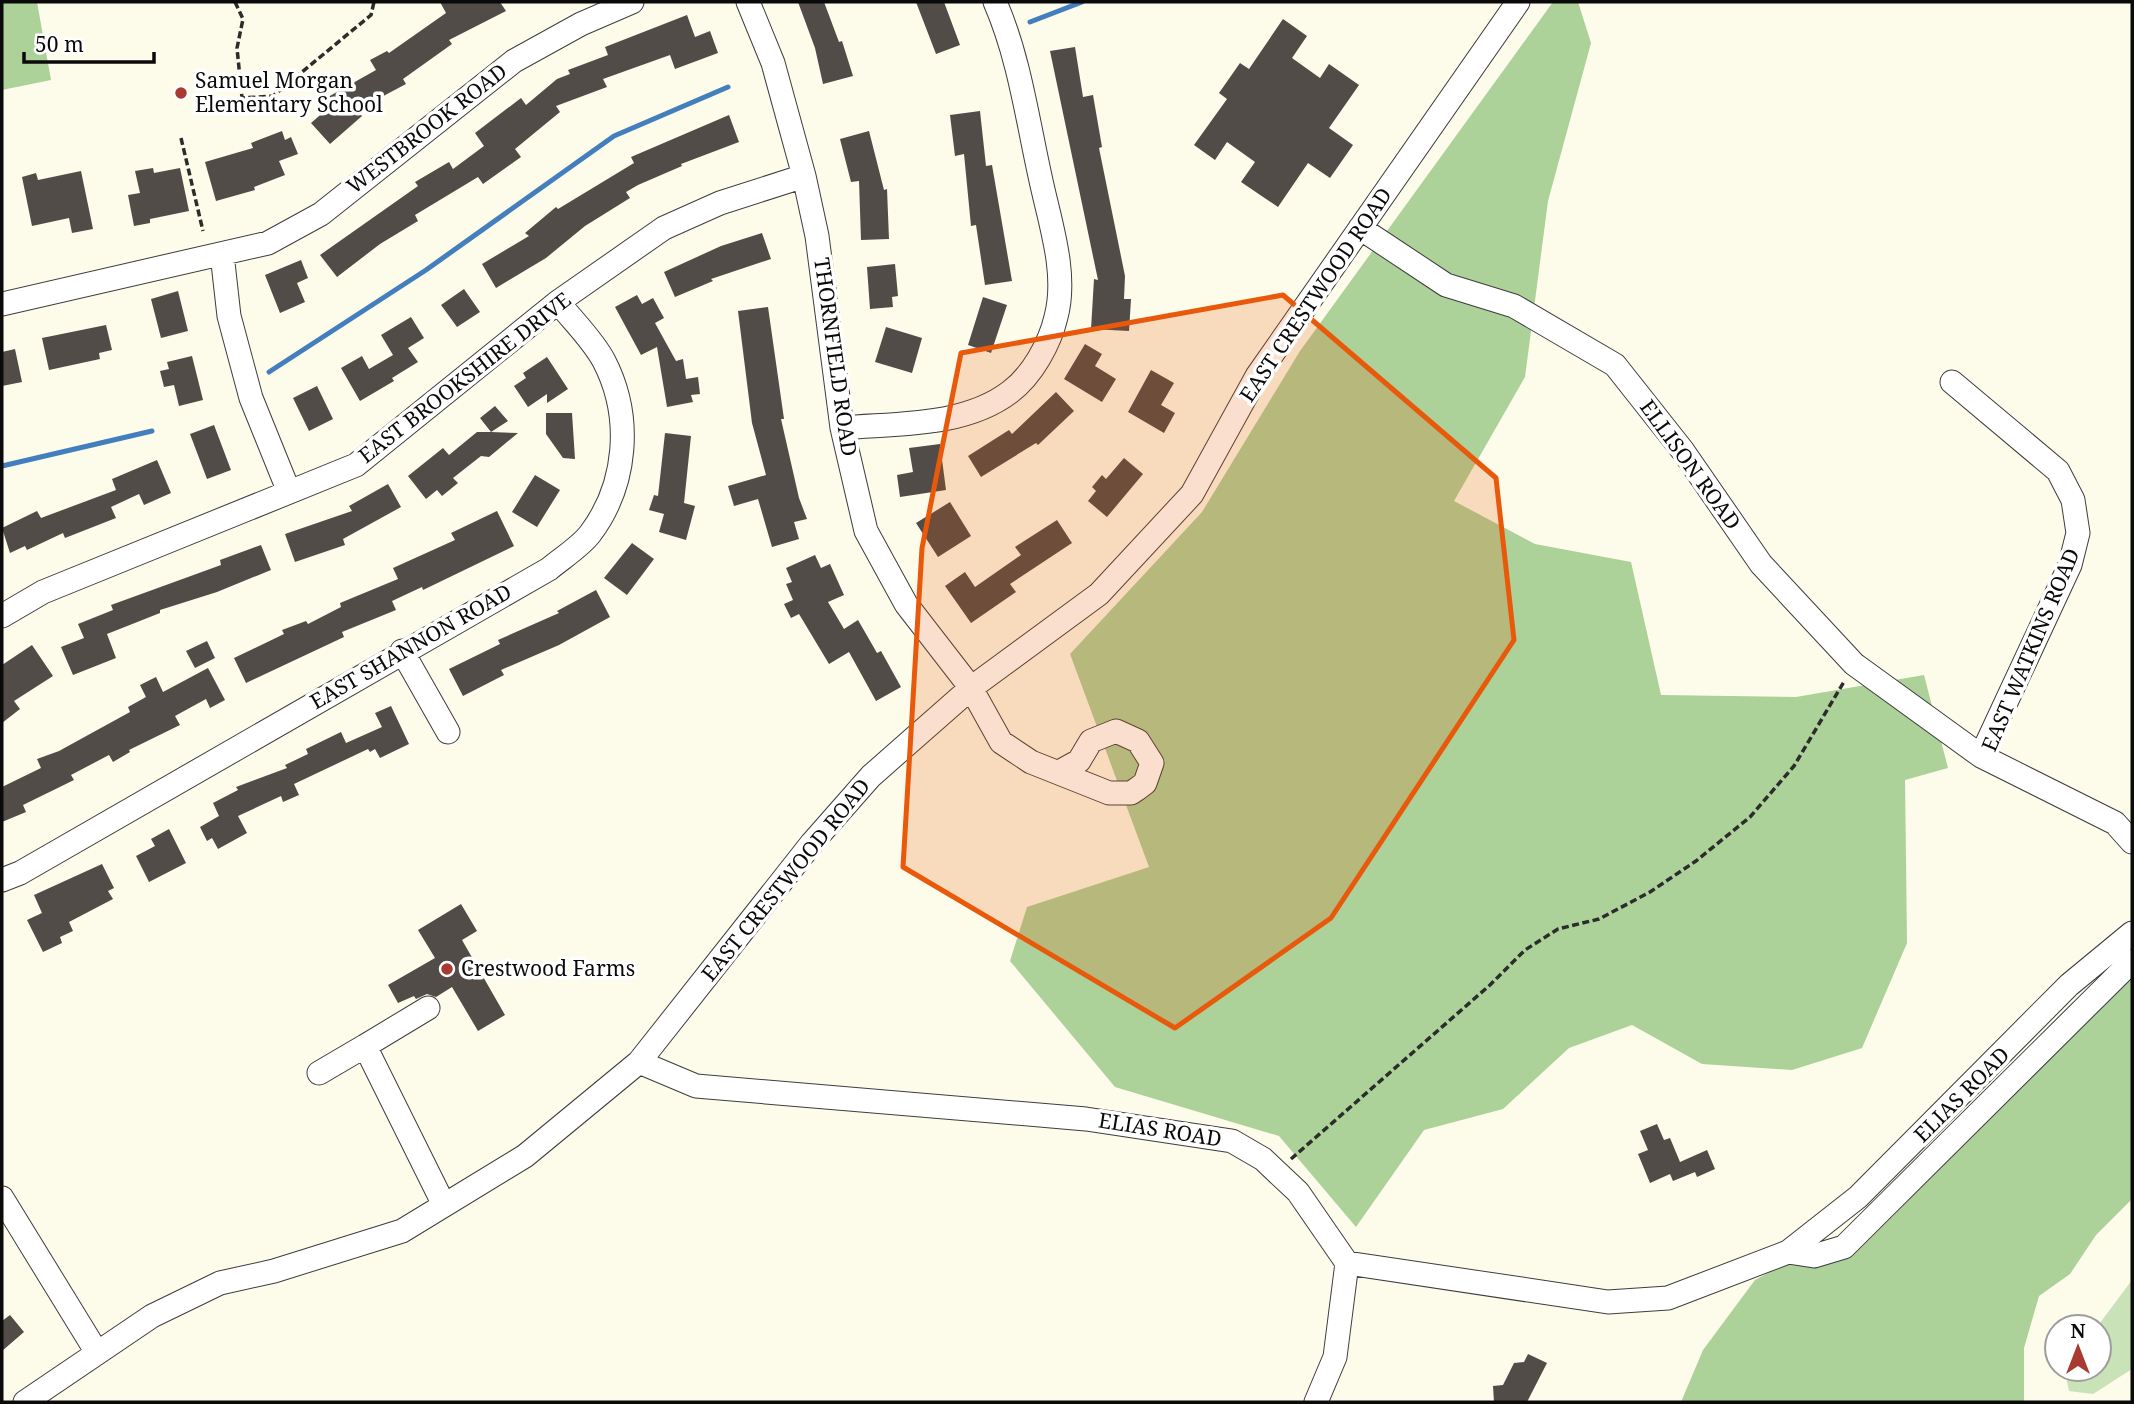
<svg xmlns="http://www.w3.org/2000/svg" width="2134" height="1404" font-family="'Noto Serif',serif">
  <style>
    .green { fill: #c9e2b7 }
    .forest { fill: #acd199 }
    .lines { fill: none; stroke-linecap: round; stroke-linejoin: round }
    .stream { stroke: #437ebd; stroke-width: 5 }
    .building { fill: #514c48 }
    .minor-casing { stroke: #3d3d3d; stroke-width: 25 }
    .path { stroke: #2c2c2c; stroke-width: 3.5; stroke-dasharray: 7 3.5; stroke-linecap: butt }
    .minor { stroke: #fff; stroke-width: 23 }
    .marked { fill: #e8590c; fill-opacity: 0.2; stroke: #e8590c; stroke-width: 5; stroke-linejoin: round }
    .poi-dot { fill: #a93a32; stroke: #fff; stroke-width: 2.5 }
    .labels { text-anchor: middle; stroke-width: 7; stroke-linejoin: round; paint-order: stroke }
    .poi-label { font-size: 21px; fill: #0a0a0a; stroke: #fff; text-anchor: start }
    .street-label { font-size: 21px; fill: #0a0a0a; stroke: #fff }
  </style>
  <rect width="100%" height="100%" fill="#fdfbe9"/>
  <!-- green -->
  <path class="green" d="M2132 1280V1369L2093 1394 2069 1391 2066 1376 2069 1369H2099L2097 1327Z"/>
  <!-- forest -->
  <path class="forest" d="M2 2H37L51 80 2 90Z
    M1553 2H1578L1591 43 1548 201 1525 377 1454 501 1535 544 1631 562 1661 695 1796 697 1924 675 1948 768 1905 780 1907 943 1862 1048 1792 1070 1702 1064 1632 1025 1569 1048 1503 1109 1424 1130 1356 1227 1279 1136 1115 1087 1010 961 1027 907 1149 867 1070 654 1202 512 1300 351Z
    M2132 968V1199L2096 1235 2070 1274 2039 1296 2024 1348V1402H1681L1703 1350 1755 1280 1781 1266 1819 1260Z"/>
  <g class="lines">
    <!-- stream -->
    <path class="stream" d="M1030 22 1082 2
      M269 372 426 270 614 136 728 87
      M2 466 152 431"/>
  </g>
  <!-- building -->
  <path class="building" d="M440 2H500L506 11 449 40 452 44 403 79 406 84 357 110 362 116 330 144 311 123 334 103 328 97 376 70 370 60 387 51 389 53 446 13Z
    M798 2H824L839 42 842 41 853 76 823 84 815 48Z
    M916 2H944L960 45 936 54Z
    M687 15 695 37 710 31 718 53 675 69 670 55 603 79 607 87 556 106 560 112 515 149 521 157 483 184 478 177 415 215 418 221 380 244 337 277 320 255 418 186 415 182 449 162 453 169 484 146 475 133 521 98 526 105 557 79 570 74 568 70 608 55 605 47Z
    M1283 19 1307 36 1292 58 1320 78 1329 64 1359 85 1329 128 1353 145 1330 178 1308 163 1278 207 1241 182 1255 162 1227 142 1215 160 1194 145 1227 99 1219 93 1240 63 1249 69Z
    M1075 47 1083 97 1093 95 1102 147 1099 148 1125 276 1124 299H1131L1129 331 1091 329 1094 279 1098 280 1050 51Z
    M980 111 986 166 992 165 1012 281 985 285 976 225 971 226 964 154 955 156 950 115Z
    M729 115 739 142 681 164 682 166 638 185 626 192 630 198 585 226 546 258 496 288 482 264 529 236 525 233 556 207 558 209 634 163 631 157Z
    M282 131 285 140 291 137 298 154 279 161 285 175 254 187 255 190 216 201 205 162 253 148 251 143Z
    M869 131 884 190 887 189 889 239 861 240 859 181 851 182 840 139Z
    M153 168 154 173 180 168 189 211 150 219V223L134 226 128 195 140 193 135 171Z
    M81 171 93 229 72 233 69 218 32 226 22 177 36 173 38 180Z
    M762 233 771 259 711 279 713 281 675 297 664 272 721 246Z
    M301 260 308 278 297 283 305 302 280 313 265 275Z
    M895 264 898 296 892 297 893 307 870 309 867 267Z
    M464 289 480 312 457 327 441 305Z
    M178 291 188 331 161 338 151 299Z
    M637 295 642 304 653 298 664 318 655 323 676 361 683 359 686 379 698 377 700 394 691 395 693 402 667 407 657 347 641 355 615 307Z
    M983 297 1007 305 991 353 968 345Z
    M768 307 784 419H781L799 498 807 519 794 522 799 539 772 547 758 499 734 506 728 486 766 475 752 423 738 311Z
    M411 317 424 338 408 348 418 362 392 378 394 381 360 401 341 368 362 356 369 369 393 355 381 335Z
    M106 325 112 350 99 353 100 359 49 370 42 338Z
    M886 327 922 338 912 373 875 362Z
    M1085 344 1102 354 1095 366 1116 379 1102 402 1064 379Z
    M15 349 22 382 2 386V352Z
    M192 356 203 400 179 406 174 385 164 387 160 371 169 369 167 362Z
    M547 357 568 389 547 403V394L528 407 514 386 526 378 523 373Z
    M1151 370 1174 383 1161 405 1175 413 1164 433 1128 412Z
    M317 386 333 419 309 431 293 398Z
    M1056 392 1074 411 1038 445 1036 443 981 477 968 456 1009 430 1012 434Z
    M495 406 508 421 491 432 518 433 489 457 481 456 453 478 458 483 442 496 437 490 426 499 408 476 443 448 449 455 477 432H491L480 418Z
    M546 413H572L575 459 563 458 546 434Z
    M214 425 231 470 207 479 190 434Z
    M665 433 691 436 684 503 695 506 686 540 659 532 664 514 649 510 654 495 658 496Z
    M940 444 946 490 900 497 897 475 913 472 909 448Z
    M1124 458 1143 474 1107 517 1088 501 1096 491 1092 487 1102 475 1106 479Z
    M157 460 171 493 144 505 139 494 111 507 116 518 65 538 63 533 27 550 25 546 10 553 2 528 37 511 41 518 116 490 112 479Z
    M535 475 560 490 537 527 512 512Z
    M388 484 401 507 343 539 345 545 295 562 285 534 352 511 349 506Z
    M950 502 971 536 938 557 916 523Z
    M497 511 514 546 423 590 422 587 392 601 396 610 342 632 344 637 246 683 234 658 284 634 282 630 306 621 308 624 341 607 340 603 398 579 393 568 455 540 451 533Z
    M1057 520 1072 543 1010 584 1016 592 971 623 945 586 965 572 975 587 1021 555 1015 547Z
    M632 543 654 559 627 595 604 578Z
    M261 545 271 570 217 592 160 610V613L107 634 116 658 73 675 61 647 84 638 78 624 113 610 111 605 221 565 220 560Z
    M815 555 821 568 830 564 844 595 828 602 844 629 858 620 877 653 881 651 901 687 876 701 849 652 829 664 799 614 791 618 784 604 793 600 786 584 792 582 786 568Z
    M596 590 610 617 559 645 501 670 504 675 463 696 449 669 500 644 498 640 559 613 557 611Z
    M207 641 215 658 195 668 186 651Z
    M32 645 53 676 14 701 20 709 2 723V665Z
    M208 668 225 700 210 708 206 699 175 716 180 725 129 750 130 752 113 762 109 755 71 775 74 780 23 805 26 812 2 822V787L41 768 37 759 59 751 130 712 128 707 146 697 140 685 156 677 163 692Z
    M391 706 409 744 380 758 375 749 370 752 368 749 294 784 299 795 283 802 281 796 238 816 247 833 218 849 212 838 207 841 200 827 219 816 213 803 238 790 236 787 287 768 285 765 308 754 306 749 341 732 346 743 382 727 375 713Z
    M169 829 186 863 149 882 136 856 155 846 151 839Z
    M102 864 114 888 108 891 113 899 69 922 73 931 60 937 62 943 43 952 27 920 42 913 34 895Z
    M461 904 477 931 462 940 505 1015 478 1031 452 987 436 997 427 994 416 999 414 996 398 1003 388 985 435 958 418 930Z
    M1657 1124 1664 1140 1670 1138 1680 1162 1707 1150 1715 1169 1697 1177 1695 1172 1673 1181 1670 1174 1650 1183 1638 1154 1648 1150 1640 1131Z
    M10 1315 24 1332 2 1351V1321Z
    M1528 1354 1547 1363 1527 1402H1494L1493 1386 1503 1385 1514 1363 1524 1362Z"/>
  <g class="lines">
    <!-- minor casing -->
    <g class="minor-casing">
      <path id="minor" d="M748 2 773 63 804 176 817 236 842 428 866 531 906 604 971 688 1001 742 1031 762 1109 793H1131L1137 789 1145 783 1152 763 1138 741 1116 731 1091 741 1079 761 1059 772
        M1360 228 1446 285 1514 306 1615 365 1683 451 1761 564 1854 664 1981 756
        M222 254 229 316 251 398 289 492
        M2 304 268 243 321 214 514 61 581 24 632 2
        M1952 382 2058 471 2073 500 2078 533 2070 565 1981 756 2115 823 2132 842
        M842 428C897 423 964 427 1010 392 1032 376 1050 343 1056 317 1068 272 1049 220 1040 176 1027 117 1019 57 995 2
        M2 616 43 592 356 465 558 302 664 228 720 203 804 176
        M402 651 448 732
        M2 880 20 873 549 569C562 558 580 547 590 534 627 485 633 417 604 361 593 340 573 321 558 302
        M365 1046 428 1008
        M639 1062 696 1086 1086 1119 1232 1141 1263 1159 1298 1192 1347 1263 1608 1302 1668 1298 1788 1252 1858 1197 2069 985 2132 933
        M319 1073 365 1046 444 1205
        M2 1198 96 1351
        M1788 1252 1814 1256 1844 1247 2132 961
        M25 1402 152 1316 220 1283 274 1271 402 1231 525 1156 639 1062 812 843 871 776 971 688 1099 594 1192 494 1257 376 1518 2
        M1316 1402 1335 1357 1347 1263"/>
    </g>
    <!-- path -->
    <path class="path" d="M235 2 243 19 237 48 242 98 273 96 371 15 374 2
      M181 138 203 231
      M1291 1159 1490 985 1525 950 1558 929 1599 919 1650 892 1696 861 1750 817 1794 766 1845 680"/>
    <!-- minor -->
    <use href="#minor" class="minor"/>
  </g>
  <!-- marked area -->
  <path class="marked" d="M1283 295 1496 478 1514 640 1331 918 1175 1028 903 867 922 548 961 353Z"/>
  <!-- markers -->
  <g class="poi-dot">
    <circle cx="181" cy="93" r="7"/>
    <circle cx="447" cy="969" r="7"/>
  </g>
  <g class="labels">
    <!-- poi labels -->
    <g class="poi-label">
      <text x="195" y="88">Samuel Morgan<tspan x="195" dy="24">Elementary School</tspan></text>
      <text x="461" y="976">Crestwood Farms</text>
    </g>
    <!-- street labels -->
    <g class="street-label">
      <text transform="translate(427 129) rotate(-38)" y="7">WESTBROOK ROAD</text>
      <text transform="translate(1316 295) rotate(-56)" y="7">EAST CRESTWOOD ROAD</text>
      <text transform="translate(835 357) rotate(82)" y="7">THORNFIELD ROAD</text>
      <text transform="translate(465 378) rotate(-38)" y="7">EAST BROOKSHIRE DRIVE</text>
      <text transform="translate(1690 465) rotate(54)" y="7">ELLISON ROAD</text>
      <text transform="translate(411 647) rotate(-30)" y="7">EAST SHANNON ROAD</text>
      <text transform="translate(2031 650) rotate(-67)" y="7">EAST WATKINS ROAD</text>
      <text transform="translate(786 880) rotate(-51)" y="7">EAST CRESTWOOD ROAD</text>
      <text transform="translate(1962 1095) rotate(-45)" y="7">ELIAS ROAD</text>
      <text transform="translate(1160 1130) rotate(9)" y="7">ELIAS ROAD</text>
    </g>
  </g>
  <!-- border -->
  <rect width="2134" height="1404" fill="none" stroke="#0a0a0a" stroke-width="7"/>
  <!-- north arrow -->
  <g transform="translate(2078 1348)"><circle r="33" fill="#ffffff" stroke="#9d9d9d" stroke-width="2"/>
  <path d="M0-5L12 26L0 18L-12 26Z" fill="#a93a32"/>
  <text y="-10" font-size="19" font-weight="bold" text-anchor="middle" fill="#0a0a0a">N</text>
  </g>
  <!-- scale -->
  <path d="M24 52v10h130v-10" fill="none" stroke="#0a0a0a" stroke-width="3.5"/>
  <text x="35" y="52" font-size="21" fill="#0a0a0a" stroke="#ffffff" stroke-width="5" paint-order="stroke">50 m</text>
</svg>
